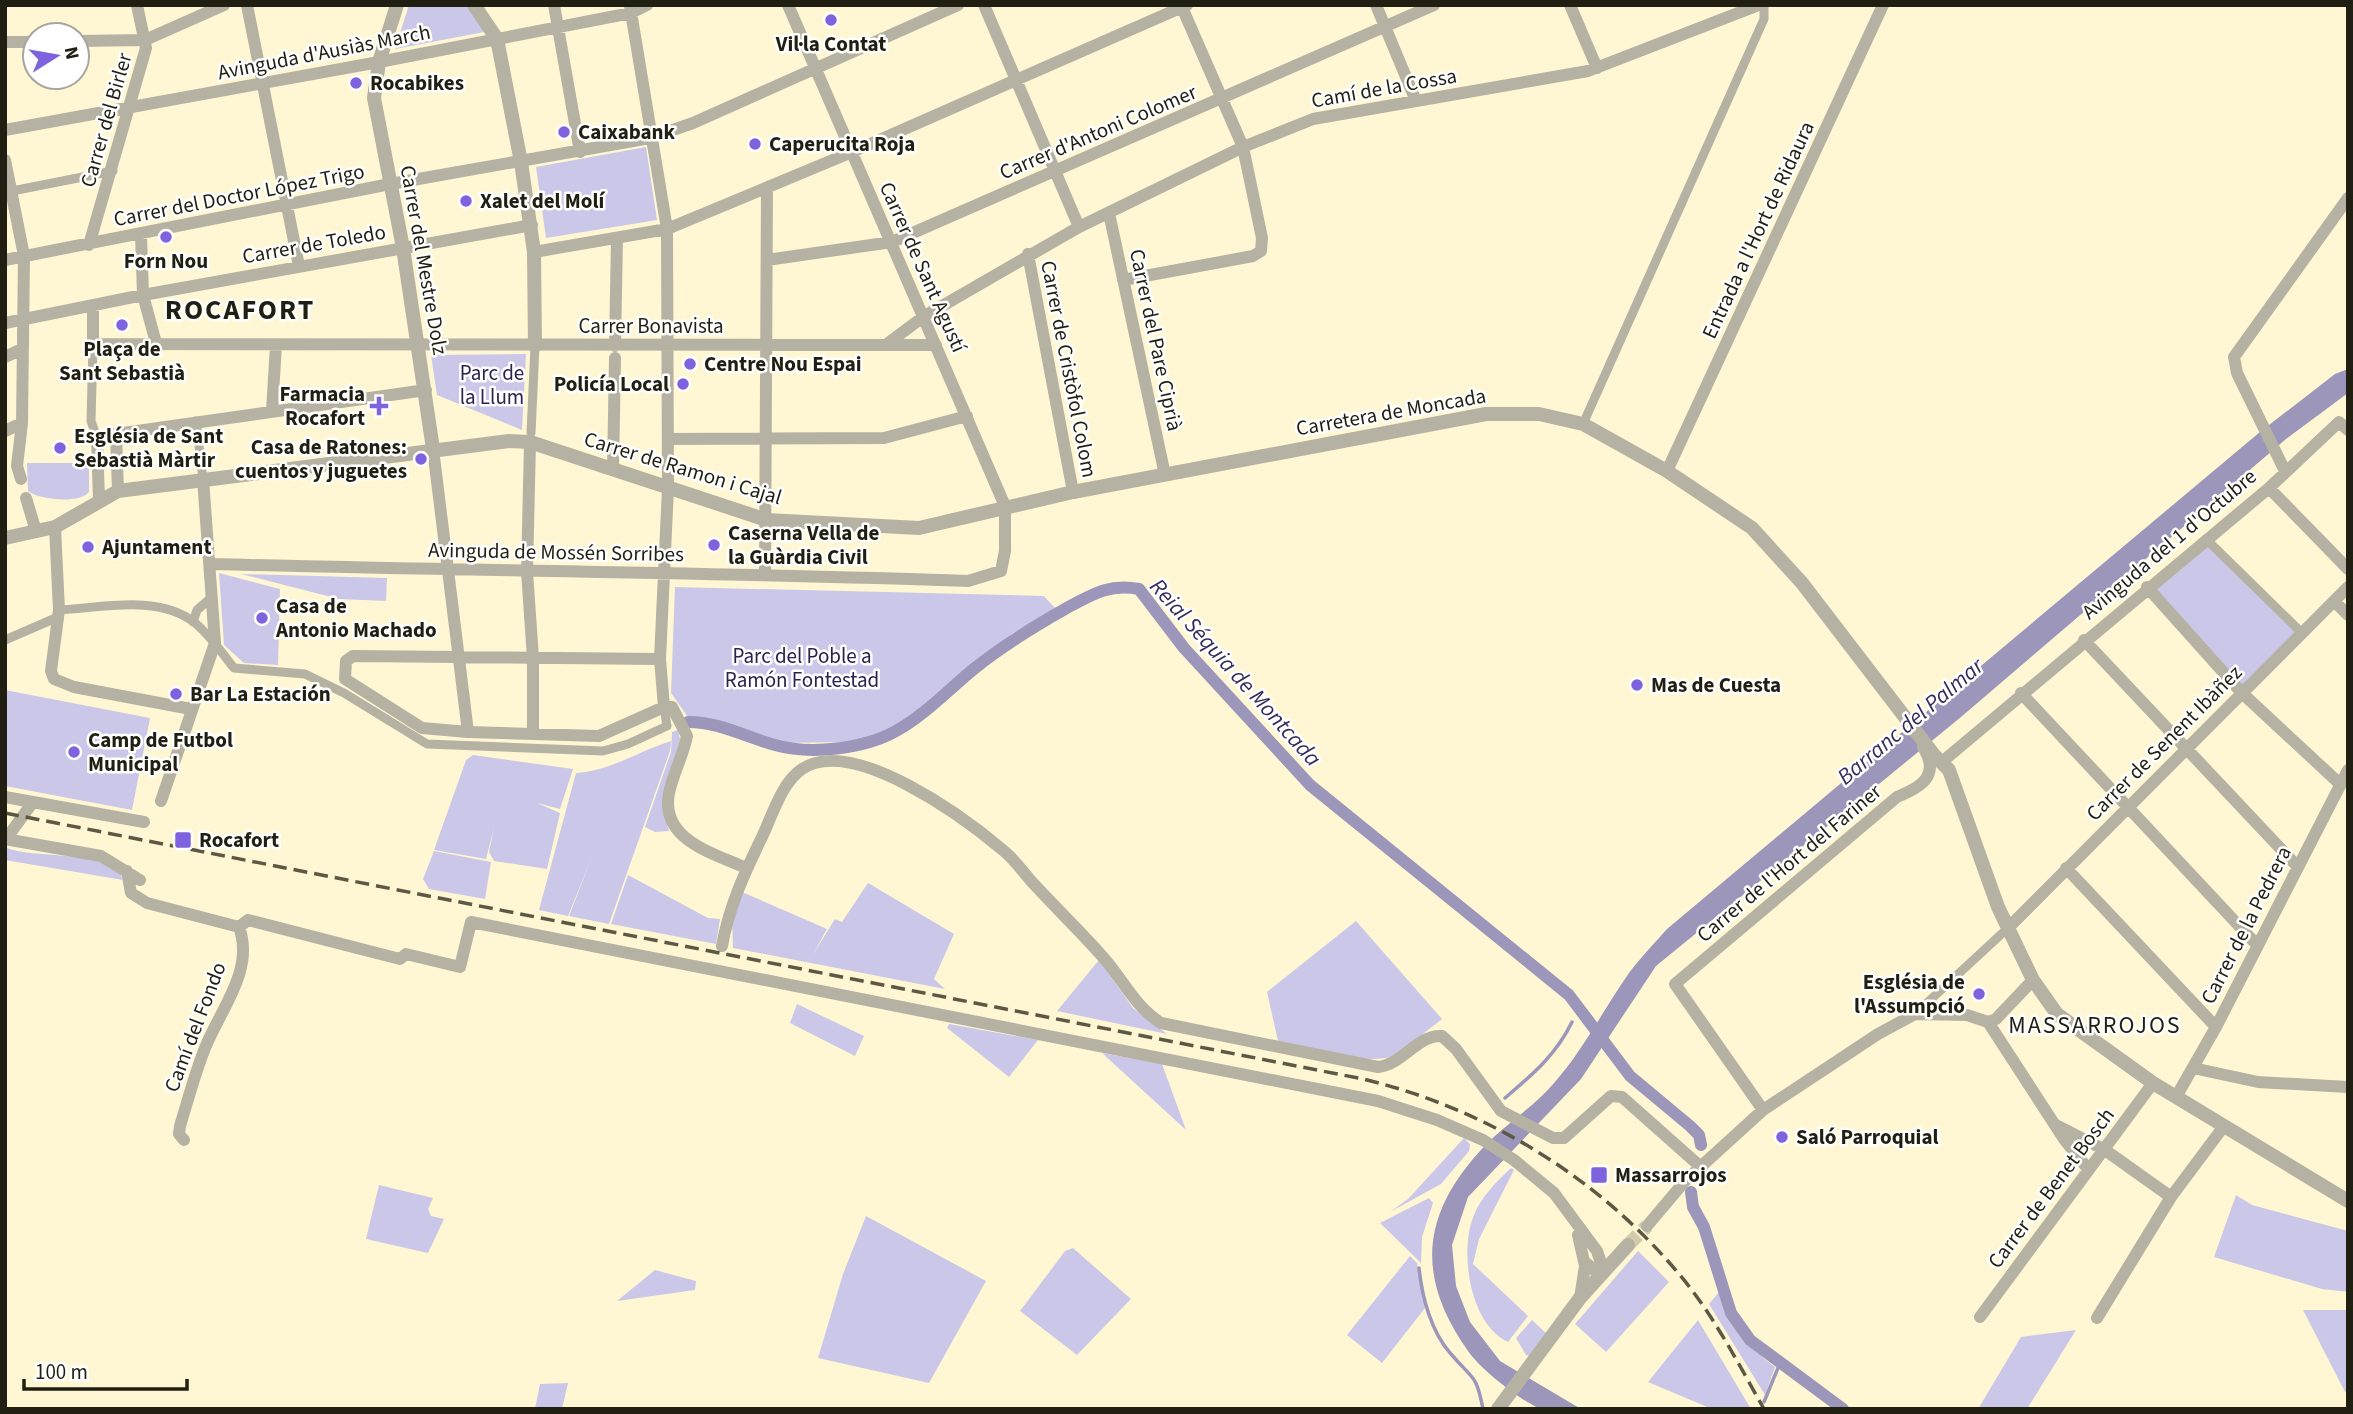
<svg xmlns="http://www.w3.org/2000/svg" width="2353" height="1414" font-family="'Source Sans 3',sans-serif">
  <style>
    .green { fill: #cbc7e9 }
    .water { fill: #9b96ba }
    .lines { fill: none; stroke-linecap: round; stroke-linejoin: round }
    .stream { stroke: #9b96ba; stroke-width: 3.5 }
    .canal { stroke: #9b96ba; stroke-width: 12 }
    .tertiary-tunnel { stroke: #d3ccac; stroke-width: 14; stroke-dasharray: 14 7; stroke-linecap: butt }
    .pedestrian { stroke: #b6b2a3; stroke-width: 9 }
    .minor { stroke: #b6b2a3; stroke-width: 12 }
    .tertiary { stroke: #b6b2a3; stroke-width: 14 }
    .rail { stroke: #5c5844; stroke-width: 3.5; stroke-dasharray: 14 7; stroke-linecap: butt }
    .poi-dot { fill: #7f62dd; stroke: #fff; stroke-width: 2.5 }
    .labels { text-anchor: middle; stroke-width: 5; stroke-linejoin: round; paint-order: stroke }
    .poi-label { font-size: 21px; font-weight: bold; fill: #211f11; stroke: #fff; text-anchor: start }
    .street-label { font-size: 21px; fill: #211f11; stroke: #fff }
    .park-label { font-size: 21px; fill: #2c2150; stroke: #fff }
    .water-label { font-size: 23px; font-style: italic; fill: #352b5b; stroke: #fff }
    .quarter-label { font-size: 24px; letter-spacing: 2px; fill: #211f11; stroke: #fff }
    .district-label { font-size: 28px; font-weight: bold; letter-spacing: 2px; fill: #211f11; stroke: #fff }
  </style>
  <rect width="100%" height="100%" fill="#fff7d3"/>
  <!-- green -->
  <path class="green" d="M409 5H468L484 32 395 49Z
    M646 147 657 220 546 238 536 167Z
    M526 354 522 430 437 395 431 355Z
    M27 463H89V492C80 504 39 500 28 491Z
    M2206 542 2302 633 2242 691 2149 587Z
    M219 573 280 589 278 665 244 663 224 645Z
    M241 574 387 578 386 601 339 599Z
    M675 587 1044 596 1056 609 1013 633 894 729 852 742 779 743 723 723 690 720 671 693Z
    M5 690 150 718 132 810 5 786Z
    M678 730 680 739 666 820 669 831 655 832 645 827 671 752 672 732Z
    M671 741 670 751 609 924 569 916 592 857 568 916 539 910 576 773C610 771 639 751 671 741Z
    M473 755 573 769 560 809 537 803 560 813 547 869 494 861 489 852 494 828 486 859 434 850 466 760Z
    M5 847C30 860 114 848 123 880L5 860Z
    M434 851 491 862 485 899 429 889 423 879Z
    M628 875 708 918 720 919 716 944 611 924Z
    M868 883 954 934 934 979 945 989 733 948 732 918 742 892 827 929 812 956 835 919 842 922Z
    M1356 921 1442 1019 1395 1056C1359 1066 1314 1048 1278 1041L1267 992Z
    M1099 960 1133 1008 1167 1034 1057 1011Z
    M797 1004 864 1036 855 1056 790 1023Z
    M949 1024 1038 1040 1009 1077 947 1028Z
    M1102 1053 1162 1064 1186 1130Z
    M1464 1138 1470 1144 1469 1151 1441 1184 1390 1212 1408 1199Z
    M1511 1168 1514 1170 1479 1239 1473 1264 1528 1316 1508 1342C1469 1324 1459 1250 1474 1215 1481 1197 1497 1181 1511 1168Z
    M379 1185 433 1198 428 1209 431 1216 444 1219 428 1253 366 1239Z
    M2236 1195 2252 1205 2348 1231V1292L2322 1289 2214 1257Z
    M1429 1198 1433 1203 1422 1237 1421 1263 1380 1223Z
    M866 1216 986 1281 929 1383 818 1358 843 1274Z
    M1073 1248 1131 1299 1077 1355 1020 1311 1065 1251Z
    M1638 1251 1669 1282 1606 1352 1575 1324Z
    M1410 1256 1417 1263 1425 1308 1382 1363 1347 1335Z
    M655 1270 696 1281 695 1290 617 1301Z
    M1719 1292C1732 1324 1747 1346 1775 1367L1765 1395 1709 1304Z
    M2303 1310H2348V1391L2345 1392Z
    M1532 1320 1547 1334 1530 1356 1526 1355 1516 1338Z
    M1698 1320 1751 1409H1712L1648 1382Z
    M2076 1330 2027 1409H1978L2021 1337Z
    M568 1383 562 1409H535L540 1384Z"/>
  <!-- water -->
  <path class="water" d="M2348 369V393L2286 439 1961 717 1656 966 1581 1079 1468 1197 1452 1245 1456 1286 1470 1322 1500 1361 1581 1409C1569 1409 1549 1412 1538 1408 1518 1398 1481 1370 1468 1351 1417 1279 1420 1217 1480 1151 1502 1126 1532 1109 1554 1083 1584 1049 1603 1010 1629 973 1640 958 1654 944 1667 929L2260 432 2335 374Z"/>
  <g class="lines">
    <!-- stream -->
    <path class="stream" d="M1505 1098C1532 1075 1556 1055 1572 1022
      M1419 1268C1422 1297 1431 1332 1451 1354 1473 1380 1476 1373 1483 1409
      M1764 1402 1780 1363"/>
    <!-- canal -->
    <path class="canal" d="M688 722C720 722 745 737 775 745 810 755 864 749 896 731 925 715 949 689 975 668 1004 645 1033 627 1065 609 1091 595 1109 583 1139 589L1184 648 1310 785 1569 995 1630 1076 1690 1126 1699 1135 1701 1145
      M1691 1192 1693 1207 1704 1227 1731 1313 1750 1340 1843 1409"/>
    <!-- tertiary-tunnel -->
    <path class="tertiary-tunnel" d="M1628 1245 1647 1226"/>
    <!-- pedestrian -->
    <path class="pedestrian" d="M7 192 113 171
      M93 344 91 421 97 438
      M196 421 203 479
      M1583 424 1764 19V5
      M531 433 535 346
      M2206 539 2301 632
      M59 610C102 608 157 594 194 622 210 635 222 653 234 668L305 674 344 693 427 744 603 751 628 744 667 726 664 707
      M193 622 197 610 212 597
      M5 640 58 617
      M1915 1014 2009 927"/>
    <!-- minor -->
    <path class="minor" d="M247 5 299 266
      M554 5 580 152
      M984 5 1079 227
      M1376 5 1416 101
      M1570 5 1597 68
      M77 41 145 40 224 5
      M5 42H35
      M5 130 379 62 631 13 647 5
      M5 160 24 256 22 423 17 466 21 479
      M1109 213 1165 475
      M141 235 143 295 532 225
      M89 245 146 48 137 5
      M534 252 667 229 630 6
      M1028 254 1073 492
      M5 260 390 184 650 138 693 123 958 5
      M767 260 892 242 1434 5
      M1123 280 1253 256 1261 251 1262 238 1243 147 1181 5
      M93 306V344L936 345
      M5 323 143 295 156 343
      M887 344 923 317 1079 227 1243 147 1313 119 1588 71 1759 5
      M615 346 617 238
      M5 357 22 349
      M272 411 276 345
      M5 431 22 423
      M116 434 426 390
      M668 439 884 438 967 416
      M530 442 527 572 533 658V734
      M433 449 468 732
      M613 470 615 358
      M1667 471 1883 5
      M2285 471 2237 373 2234 357 2348 198
      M2269 488 2348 569
      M26 498 36 531
      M99 501 97 438 116 434 118 491
      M55 527 59 610 51 671 54 679 74 687 191 709
      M211 564C463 571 716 572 968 581L1001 571 1005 551V506L788 5
      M765 574 767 188
      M2147 587 2242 693 2340 784
      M2334 601 2348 615
      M2084 640 2297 866
      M660 659 353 656 346 661 345 679 422 728 468 732 599 736 664 707
      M2021 693 2257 945
      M664 707 660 659 668 488 667 229 852 152 1187 5
      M664 707H672L687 736C683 756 673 774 669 793 660 840 713 853 746 868
      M1943 761 2269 488 2339 422 2348 430
      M5 797 144 822
      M161 801 215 643 203 479
      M5 839 101 856 140 880
      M6 839 33 802
      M2066 868 2216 1027
      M127 871 131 893 147 903 239 927 248 920 400 959 406 954 460 967 471 922 1378 1101 1437 1120 1483 1140 1514 1160 1554 1193 1597 1251 1604 1272 1594 1270 1585 1262
      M2009 927 2348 587
      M722 946C729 906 745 872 762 837 772 816 782 782 802 769 853 735 965 818 1004 851 1015 860 1023 872 1032 882 1055 907 1080 931 1102 956 1123 979 1134 1006 1161 1023L1378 1067C1402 1065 1418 1034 1442 1036L1456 1049 1501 1111 1553 1138H1564L1611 1096 1622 1097 1702 1168
      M1988 1022 1996 1019 2033 980
      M2193 1068 2258 1082 2348 1087
      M2176 1097 2216 1027 2348 770
      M1763 1110 1675 984 1897 797C1921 787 1941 776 1923 747
      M2056 1125 2105 1150 2171 1197
      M184 1140 179 1134 180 1126C188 1100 195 1073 205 1048 220 1010 255 970 239 927
      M1647 1226 1685 1181 1763 1110 1878 1034 1915 1014 1967 1015 1988 1022 2064 1139 2088 1169
      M1578 1235 1585 1266 1580 1298
      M1980 1317 2153 1083
      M2097 1318 2171 1197 2224 1126"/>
    <!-- tertiary -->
    <path class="tertiary" d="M397 5 379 62 374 98 403 248 433 449
      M474 5 497 39 521 162 534 252 535 346
      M5 538 55 527 118 491 509 441 530 442 767 520 919 528 1073 492 1486 414H1539L1583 424 1667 471 1752 528 1802 583 1934 755 1949 770 1998 907 2033 980 2057 1014 2153 1083 2348 1201
      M1498 1409 1580 1298 1628 1245"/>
    <!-- rail -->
    <path class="rail" d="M5 813 1363 1079C1485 1108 1598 1177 1679 1274 1713 1314 1738 1363 1764 1409"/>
  </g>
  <!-- markers -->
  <g class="poi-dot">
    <circle cx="831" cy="20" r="7"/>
    <circle cx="356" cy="83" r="7"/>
    <circle cx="564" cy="132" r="7"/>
    <circle cx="755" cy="144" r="7"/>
    <circle cx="466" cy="201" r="7"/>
    <circle cx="166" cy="237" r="7"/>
    <circle cx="122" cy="325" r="7"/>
    <circle cx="690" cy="364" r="7"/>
    <circle cx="683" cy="384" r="7"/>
    <path d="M375.5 395.5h7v7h7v7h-7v7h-7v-7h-7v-7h7z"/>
    <circle cx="60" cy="448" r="7"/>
    <circle cx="421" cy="459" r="7"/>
    <circle cx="714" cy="545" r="7"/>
    <circle cx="88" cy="547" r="7"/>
    <circle cx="262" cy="618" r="7"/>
    <circle cx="1637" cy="685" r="7"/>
    <circle cx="176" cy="694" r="7"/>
    <circle cx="74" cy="752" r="7"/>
    <rect x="174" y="831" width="18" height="18" rx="3.5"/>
    <circle cx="1979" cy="994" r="7"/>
    <circle cx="1782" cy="1137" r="7"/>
    <rect x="1590" y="1166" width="18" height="18" rx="3.5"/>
  </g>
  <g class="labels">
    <!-- poi labels -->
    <g class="poi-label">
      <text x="831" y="51" text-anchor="middle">Vil·la Contat</text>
      <text x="370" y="90">Rocabikes</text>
      <text x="578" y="139">Caixabank</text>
      <text x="769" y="151">Caperucita Roja</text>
      <text x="480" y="208">Xalet del Molí</text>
      <text x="166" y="268" text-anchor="middle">Forn Nou</text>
      <text x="122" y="356" text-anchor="middle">Plaça de<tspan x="122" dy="24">Sant Sebastià</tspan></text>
      <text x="704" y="371">Centre Nou Espai</text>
      <text x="669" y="391" text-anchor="end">Policía Local</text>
      <text x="365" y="401" text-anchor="end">Farmacia<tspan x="365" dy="24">Rocafort</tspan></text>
      <text x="74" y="443">Església de Sant<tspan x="74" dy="24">Sebastià Màrtir</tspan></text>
      <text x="407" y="454" text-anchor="end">Casa de Ratones:<tspan x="407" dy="24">cuentos y juguetes</tspan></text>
      <text x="728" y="540">Caserna Vella de<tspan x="728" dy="24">la Guàrdia Civil</tspan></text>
      <text x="102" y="554">Ajuntament</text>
      <text x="276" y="613">Casa de<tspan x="276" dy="24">Antonio Machado</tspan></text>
      <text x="1651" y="692">Mas de Cuesta</text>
      <text x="190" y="701">Bar La Estación</text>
      <text x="88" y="747">Camp de Futbol<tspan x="88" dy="24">Municipal</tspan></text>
      <text x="199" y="847">Rocafort</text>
      <text x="1965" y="989" text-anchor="end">Església de<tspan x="1965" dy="24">l'Assumpció</tspan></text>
      <text x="1796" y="1144">Saló Parroquial</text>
      <text x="1615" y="1182">Massarrojos</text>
    </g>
    <!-- street labels -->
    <g class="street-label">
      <text transform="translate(324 52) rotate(-11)" y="7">Avinguda d'Ausiàs March</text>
      <text transform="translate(1384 88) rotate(-10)" y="7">Camí de la Cossa</text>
      <text transform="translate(106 120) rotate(-74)" y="7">Carrer del Birler</text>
      <text transform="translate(1098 132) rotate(-23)" y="7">Carrer d'Antoni Colomer</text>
      <text transform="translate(239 195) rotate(-11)" y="7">Carrer del Doctor López Trigo</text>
      <text transform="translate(1758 230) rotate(-65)" y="7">Entrada a l'Hort de Ridaura</text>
      <text transform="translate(314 244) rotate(-10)" y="7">Carrer de Toledo</text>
      <text transform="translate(424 260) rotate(80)" y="7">Carrer del Mestre Dolz</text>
      <text transform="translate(923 267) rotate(66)" y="7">Carrer de Sant Agustí</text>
      <text x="651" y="333">Carrer Bonavista</text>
      <text transform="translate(1156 340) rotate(78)" y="7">Carrer del Pare Ciprià</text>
      <text transform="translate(1069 369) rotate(79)" y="7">Carrer de Cristòfol Colom</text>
      <text transform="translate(1391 412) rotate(-10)" y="7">Carretera de Moncada</text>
      <text transform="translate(683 468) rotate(17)" y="7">Carrer de Ramon i Cajal</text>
      <text transform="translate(2169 544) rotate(-40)" y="7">Avinguda del 1 d'Octubre</text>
      <text transform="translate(556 552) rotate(1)" y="7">Avinguda de Mossén Sorribes</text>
      <text transform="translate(2164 743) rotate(-45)" y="7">Carrer de Senent Ibàñez</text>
      <text transform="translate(1789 863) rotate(-40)" y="7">Carrer de l'Hort del Fariner</text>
      <text transform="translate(2246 925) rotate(-63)" y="7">Carrer de la Pedrera</text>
      <text transform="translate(195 1027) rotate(-69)" y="7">Camí del Fondo</text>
      <text transform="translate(2051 1188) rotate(-53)" y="7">Carrer de Benet Bosch</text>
    </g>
    <!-- park labels -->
    <g class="park-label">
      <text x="492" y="380">Parc de<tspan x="492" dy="24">la Llum</tspan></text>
      <text x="802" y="663">Parc del Poble a<tspan x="802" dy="24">Ramón Fontestad</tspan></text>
    </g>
    <!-- water labels -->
    <g class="water-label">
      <text transform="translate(1236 672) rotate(48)" y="8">Reial Séquia de Montcada</text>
      <text transform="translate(1910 721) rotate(-40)" y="8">Barranc del Palmar</text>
    </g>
    <!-- quarter labels -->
    <g class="quarter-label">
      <text x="2095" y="1033">MASSARROJOS</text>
    </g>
    <!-- district labels -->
    <g class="district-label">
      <text x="240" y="319">ROCAFORT</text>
    </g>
  </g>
  <!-- border -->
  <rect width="2353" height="1414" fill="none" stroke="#211f11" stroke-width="14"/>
  <!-- north arrow -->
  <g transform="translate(56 56) rotate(79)"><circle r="33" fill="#ffffff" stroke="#a6a5a0" stroke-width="2"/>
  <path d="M0-5L12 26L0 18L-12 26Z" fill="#7f62dd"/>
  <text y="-10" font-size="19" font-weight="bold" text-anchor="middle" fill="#211f11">N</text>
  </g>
  <!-- scale -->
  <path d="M24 1379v10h163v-10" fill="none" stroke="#211f11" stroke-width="3.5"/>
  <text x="35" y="1379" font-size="21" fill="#211f11" stroke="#ffffff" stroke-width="5" paint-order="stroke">100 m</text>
</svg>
